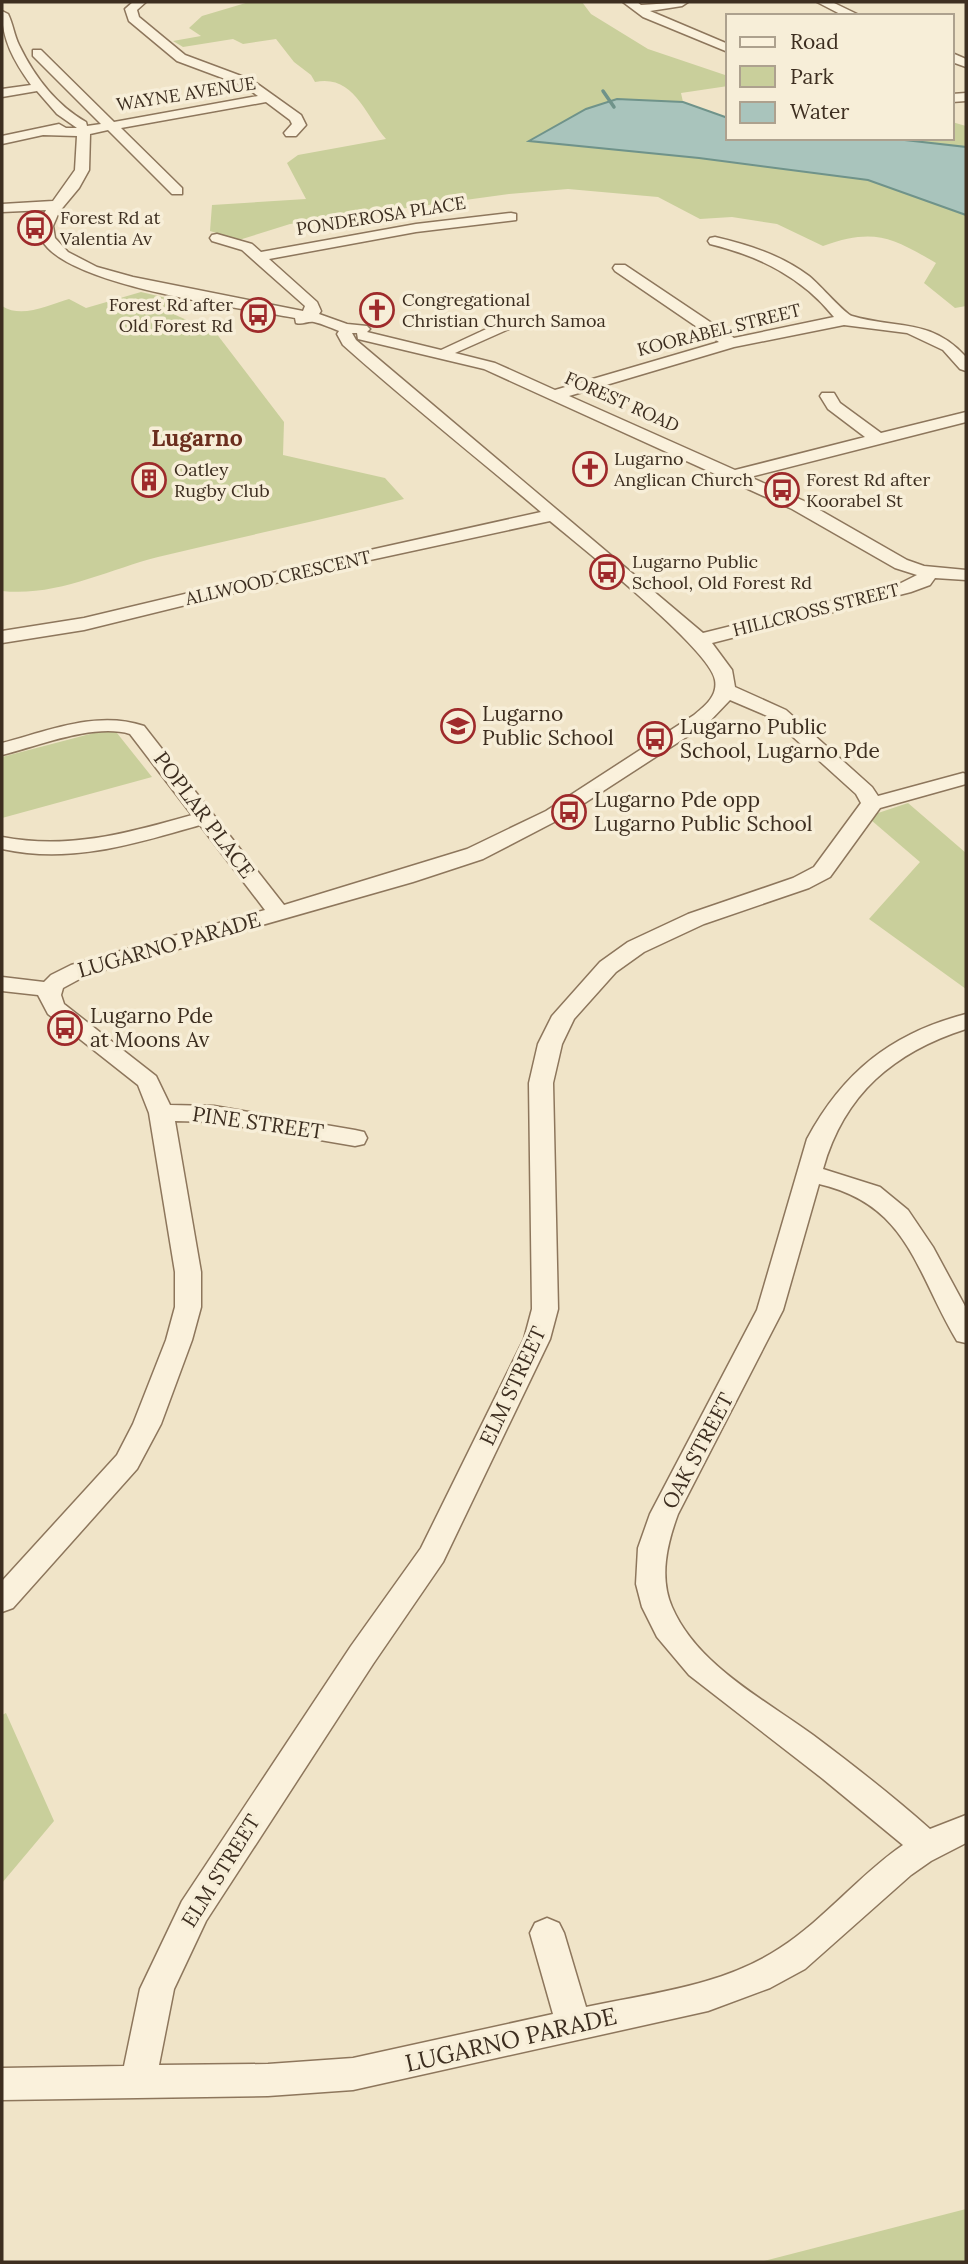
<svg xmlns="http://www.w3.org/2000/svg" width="968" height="2264" font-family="Lora,serif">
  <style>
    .green { fill: #c9cf9b }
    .water { fill: #a9c4bc; stroke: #6f938a; stroke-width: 2 }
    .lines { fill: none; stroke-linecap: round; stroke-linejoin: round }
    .stream { stroke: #6f938a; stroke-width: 3.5 }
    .minor-casing { stroke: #8d765c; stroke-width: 3 }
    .minor { fill: #faf1dc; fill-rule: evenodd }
    .labels { text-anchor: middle; stroke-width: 7; stroke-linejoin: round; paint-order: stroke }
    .far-street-label { font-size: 18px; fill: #3d2e20; stroke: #f7eed8 }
    .far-poi-label { font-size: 18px; fill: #3d2e20; stroke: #f7eed8; text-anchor: start }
    .poi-label { font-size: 21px; fill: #3d2e20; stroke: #f7eed8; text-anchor: start }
    .street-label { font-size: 21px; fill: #3d2e20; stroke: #f7eed8 }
    .far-district-label { font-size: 23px; font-weight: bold; fill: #6b2e1e; stroke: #f7eed8 }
    .near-street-label { font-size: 24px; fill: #3d2e20; stroke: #f7eed8 }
  </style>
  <rect width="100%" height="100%" fill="#f0e4c8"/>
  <!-- green -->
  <path class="green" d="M249 2H582L591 14 648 49 728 76V86L681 93 683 102 728 118V138L966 191V306L955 308 924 283 936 263C891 237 874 228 823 246L777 224 732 217 700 219 658 197 568 189 509 194 290 224 239 240 210 231 212 205 306 199 287 163 298 155 386 139C365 115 354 74 315 82L311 75 294 62 276 39 243 44 233 39 183 47 173 41 201 36 189 28 202 16Z
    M952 122 966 126V147L887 138H952Z
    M141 292 175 300 162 309 216 333 284 422 283 455 385 478 404 499C323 520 240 537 158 557 107 570 56 597 2 591V306C22 319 48 305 69 299L86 308Z
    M113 728 152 777 2 818V757Z
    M908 803 966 853V989L869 919 920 862 871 820 875 814Z
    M6 1713 54 1821 2 1883V1715Z
    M966 2209V2262H760Z"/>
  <!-- water -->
  <path class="water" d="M617 99 683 102 728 118V138H887L966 147V215L868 180 699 158 529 141 586 109Z"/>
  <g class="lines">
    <!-- stream -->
    <path class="stream" d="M603 91 614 107"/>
    <!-- minor casing -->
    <g class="minor-casing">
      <path id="minor" d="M133 2H146L137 10 139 17 185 55 252 80 301 115 306 125 296 136H286L284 133 292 124 290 120 266 102 121 128 182 188V194H172L108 130 90 134 89 170 79 188 59 212 53 226 55 238 68 252 97 267 133 277 303 311 305 306 242 250 212 241 210 238 212 235 217 234 252 244 261 252 416 224 511 213 516 214V220L416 232 269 259 317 302 321 311 319 314 347 324 367 326 370 329 367 332 441 350 510 318H520L523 321 520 324 455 353 495 363 555 390 719 342 615 271 613 268 615 265H625L734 338 834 317C802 277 759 256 710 244L708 241 710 238 715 237C749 245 781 255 809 276 819 284 846 315 852 316 896 329 931 318 966 357V371L960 369 943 350 907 333 844 325 734 347 569 396 735 470 865 437 828 409 820 396 822 393H834L840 403 881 433 966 412V422L750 477 804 501 907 560 924 566 966 570V580L935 578 930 585 911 592 712 643 732 670 735 687 786 710 872 787 878 796 963 773 966 774V784L880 808 830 877 809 888 704 924 644 952 616 972 574 1019 562 1044 553 1083 558 1309 550 1339 443 1562 373 1664 206 1921 174 1989 159 2065 268 2064 353 2058 553 2014 530 1933 535 1923 547 1918 559 1923 564 1933 586 2007C651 1993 723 1986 780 1948 825 1919 859 1875 903 1845L823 1779 689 1675 657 1637 642 1607 636 1584 638 1548 650 1514 757 1310 807 1139C843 1072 892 1033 966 1014V1029C894 1052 844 1094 823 1169L880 1187 908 1210 933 1247 966 1308V1343L957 1341C915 1271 909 1205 819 1184L783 1310 678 1514C667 1544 659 1577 672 1607 697 1665 765 1700 813 1735 853 1765 893 1796 930 1829L966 1815V1843L931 1861 911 1875 805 1969 770 1988 708 2011 353 2090 268 2096 2 2100V2068L124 2066 140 1989 182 1901 351 1646 421 1548 524 1339 532 1309 529 1083 538 1044 552 1016 600 962 628 942 688 914 793 878 814 867 861 803 856 794 772 718 730 700 708 723 560 819 483 859 413 882 87 975 63 988 61 995 64 1004 156 1076 170 1105 214 1106 355 1130 364 1132 367 1138 364 1144 355 1146 214 1122 175 1121 201 1272V1307L192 1340 161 1424 137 1469 13 1608 2 1612V1581L117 1455 133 1424 166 1340 175 1307V1272L149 1113 138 1085 48 1014 38 995 2 991V977L44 982 51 975 71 965 265 910 200 825C134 844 71 864 2 849V837C69 850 128 833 192 815L130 734C94 723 38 746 2 755V743C48 731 97 710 144 726L284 905 467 849 546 811 694 715C705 706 718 696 715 680 711 650 580 546 550 521L361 562 84 630 2 643V631L84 618 361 552 541 512C475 456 408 403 343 345L337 334 339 331C331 328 323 324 314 322 307 321 303 325 296 323L295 318C242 308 66 286 42 240 36 230 41 219 46 210L2 212V204L53 201 75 170 77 136 43 135 2 144V136L59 124 66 128H77L57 114 37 91 2 97V89L31 85C14 61 2 40 2 11L8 14C13 24 14 35 19 45 34 76 56 105 86 122L87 126 101 124 33 56V50H41L114 122 258 96 244 86 177 61 129 21 125 9ZM352 333H357L358 339 484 369 792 509 895 568 917 575 899 584 703 633 356 340Z
        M623 2H637L641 5 688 2 682 6 650 11 728 44V52L643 17Z
        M817 2H832L861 16H844Z
        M952 53 966 59V67L952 62Z
        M966 93V101L952 102V94Z"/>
    </g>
    <!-- minor -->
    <use href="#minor" class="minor"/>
  </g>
  <!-- icons -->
  <defs>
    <g id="bus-ring" transform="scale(1.75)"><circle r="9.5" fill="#f7eed8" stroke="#9e2a2b" stroke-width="1.5"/><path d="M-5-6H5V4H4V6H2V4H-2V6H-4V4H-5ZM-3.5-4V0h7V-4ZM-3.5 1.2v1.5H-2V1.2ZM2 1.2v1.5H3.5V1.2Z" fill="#9e2a2b"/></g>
    <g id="church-ring" transform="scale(1.75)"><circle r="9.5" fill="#f7eed8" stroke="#9e2a2b" stroke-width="1.5"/><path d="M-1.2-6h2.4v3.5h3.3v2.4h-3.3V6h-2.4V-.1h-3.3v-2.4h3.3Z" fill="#9e2a2b"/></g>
    <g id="building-ring" transform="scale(1.75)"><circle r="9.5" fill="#f7eed8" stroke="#9e2a2b" stroke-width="1.5"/><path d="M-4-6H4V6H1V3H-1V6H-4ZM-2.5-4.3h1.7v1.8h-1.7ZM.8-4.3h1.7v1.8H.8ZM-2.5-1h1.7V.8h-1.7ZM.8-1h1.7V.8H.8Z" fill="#9e2a2b"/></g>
    <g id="school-ring" transform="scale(1.75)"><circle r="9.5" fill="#f7eed8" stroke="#9e2a2b" stroke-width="1.5"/><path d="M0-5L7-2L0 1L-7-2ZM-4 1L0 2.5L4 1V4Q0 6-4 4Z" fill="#9e2a2b"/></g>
  </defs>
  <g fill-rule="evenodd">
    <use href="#bus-ring" x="35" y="228"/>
    <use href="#church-ring" x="377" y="310"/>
    <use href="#bus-ring" x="258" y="315"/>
    <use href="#church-ring" x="590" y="469"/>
    <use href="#building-ring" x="149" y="480"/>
    <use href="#bus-ring" x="782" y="490"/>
    <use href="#bus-ring" x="607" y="572"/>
    <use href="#school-ring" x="458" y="726"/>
    <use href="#bus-ring" x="655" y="739"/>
    <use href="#bus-ring" x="569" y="812"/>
    <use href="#bus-ring" x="65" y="1028"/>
  </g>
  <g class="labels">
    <!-- far-street labels -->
    <g class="far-street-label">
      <text transform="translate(186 94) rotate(-9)" y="6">WAYNE AVENUE</text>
      <text transform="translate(381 216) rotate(-9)" y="6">PONDEROSA PLACE</text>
      <text transform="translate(719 330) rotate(-14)" y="6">KOORABEL STREET</text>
      <text transform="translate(622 402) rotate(24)" y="6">FOREST ROAD</text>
      <text transform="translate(278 578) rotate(-13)" y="6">ALLWOOD CRESCENT</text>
      <text transform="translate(816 610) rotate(-14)" y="6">HILLCROSS STREET</text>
    </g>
    <!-- far-poi labels -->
    <g class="far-poi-label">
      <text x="60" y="224">Forest Rd at<tspan x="60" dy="21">Valentia Av</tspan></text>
      <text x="402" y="306">Congregational<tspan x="402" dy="21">Christian Church Samoa</tspan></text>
      <text x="233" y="311" text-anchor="end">Forest Rd after<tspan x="233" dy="21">Old Forest Rd</tspan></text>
      <text x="614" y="465">Lugarno<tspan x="614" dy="21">Anglican Church</tspan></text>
      <text x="174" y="476">Oatley<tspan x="174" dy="21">Rugby Club</tspan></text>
      <text x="806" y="486">Forest Rd after<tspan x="806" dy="21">Koorabel St</tspan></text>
      <text x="632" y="568">Lugarno Public<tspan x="632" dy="21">School, Old Forest Rd</tspan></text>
    </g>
    <!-- poi labels -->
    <g class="poi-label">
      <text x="482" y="721">Lugarno<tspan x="482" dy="24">Public School</tspan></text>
      <text x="680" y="734">Lugarno Public<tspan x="680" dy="24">School, Lugarno Pde</tspan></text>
      <text x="594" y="807">Lugarno Pde opp<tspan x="594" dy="24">Lugarno Public School</tspan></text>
      <text x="90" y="1023">Lugarno Pde<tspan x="90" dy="24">at Moons Av</tspan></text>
    </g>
    <!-- street labels -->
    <g class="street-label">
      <text transform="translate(204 815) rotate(53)" y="7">POPLAR PLACE</text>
      <text transform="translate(169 945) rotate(-16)" y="7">LUGARNO PARADE</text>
      <text transform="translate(258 1123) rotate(8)" y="7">PINE STREET</text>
      <text transform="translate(513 1386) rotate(-65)" y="7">ELM STREET</text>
      <text transform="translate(698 1451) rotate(-62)" y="7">OAK STREET</text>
      <text transform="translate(221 1871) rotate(-58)" y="7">ELM STREET</text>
    </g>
    <!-- far-district labels -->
    <g class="far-district-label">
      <text x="197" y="446">Lugarno</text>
    </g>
    <!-- near-street labels -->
    <g class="near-street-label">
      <text transform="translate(511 2040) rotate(-13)" y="8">LUGARNO PARADE</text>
    </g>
  </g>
  <!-- border -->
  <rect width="968" height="2264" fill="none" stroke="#3d2e20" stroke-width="7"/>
  <!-- legend -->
  <rect x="726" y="14" width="228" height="126" fill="#f7eed8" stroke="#ada18e" stroke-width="2"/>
  <rect x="740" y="37" width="35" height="10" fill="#faf1dc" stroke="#ada18e" stroke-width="2"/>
  <text x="790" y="49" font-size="21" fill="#3d2e20">Road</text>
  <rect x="740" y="66" width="35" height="21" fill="#c9cf9b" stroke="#ada18e" stroke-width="2"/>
  <text x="790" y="84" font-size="21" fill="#3d2e20">Park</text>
  <rect x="740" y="102" width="35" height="21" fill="#a9c4bc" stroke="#ada18e" stroke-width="2"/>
  <text x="790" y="119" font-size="21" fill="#3d2e20">Water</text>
</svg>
